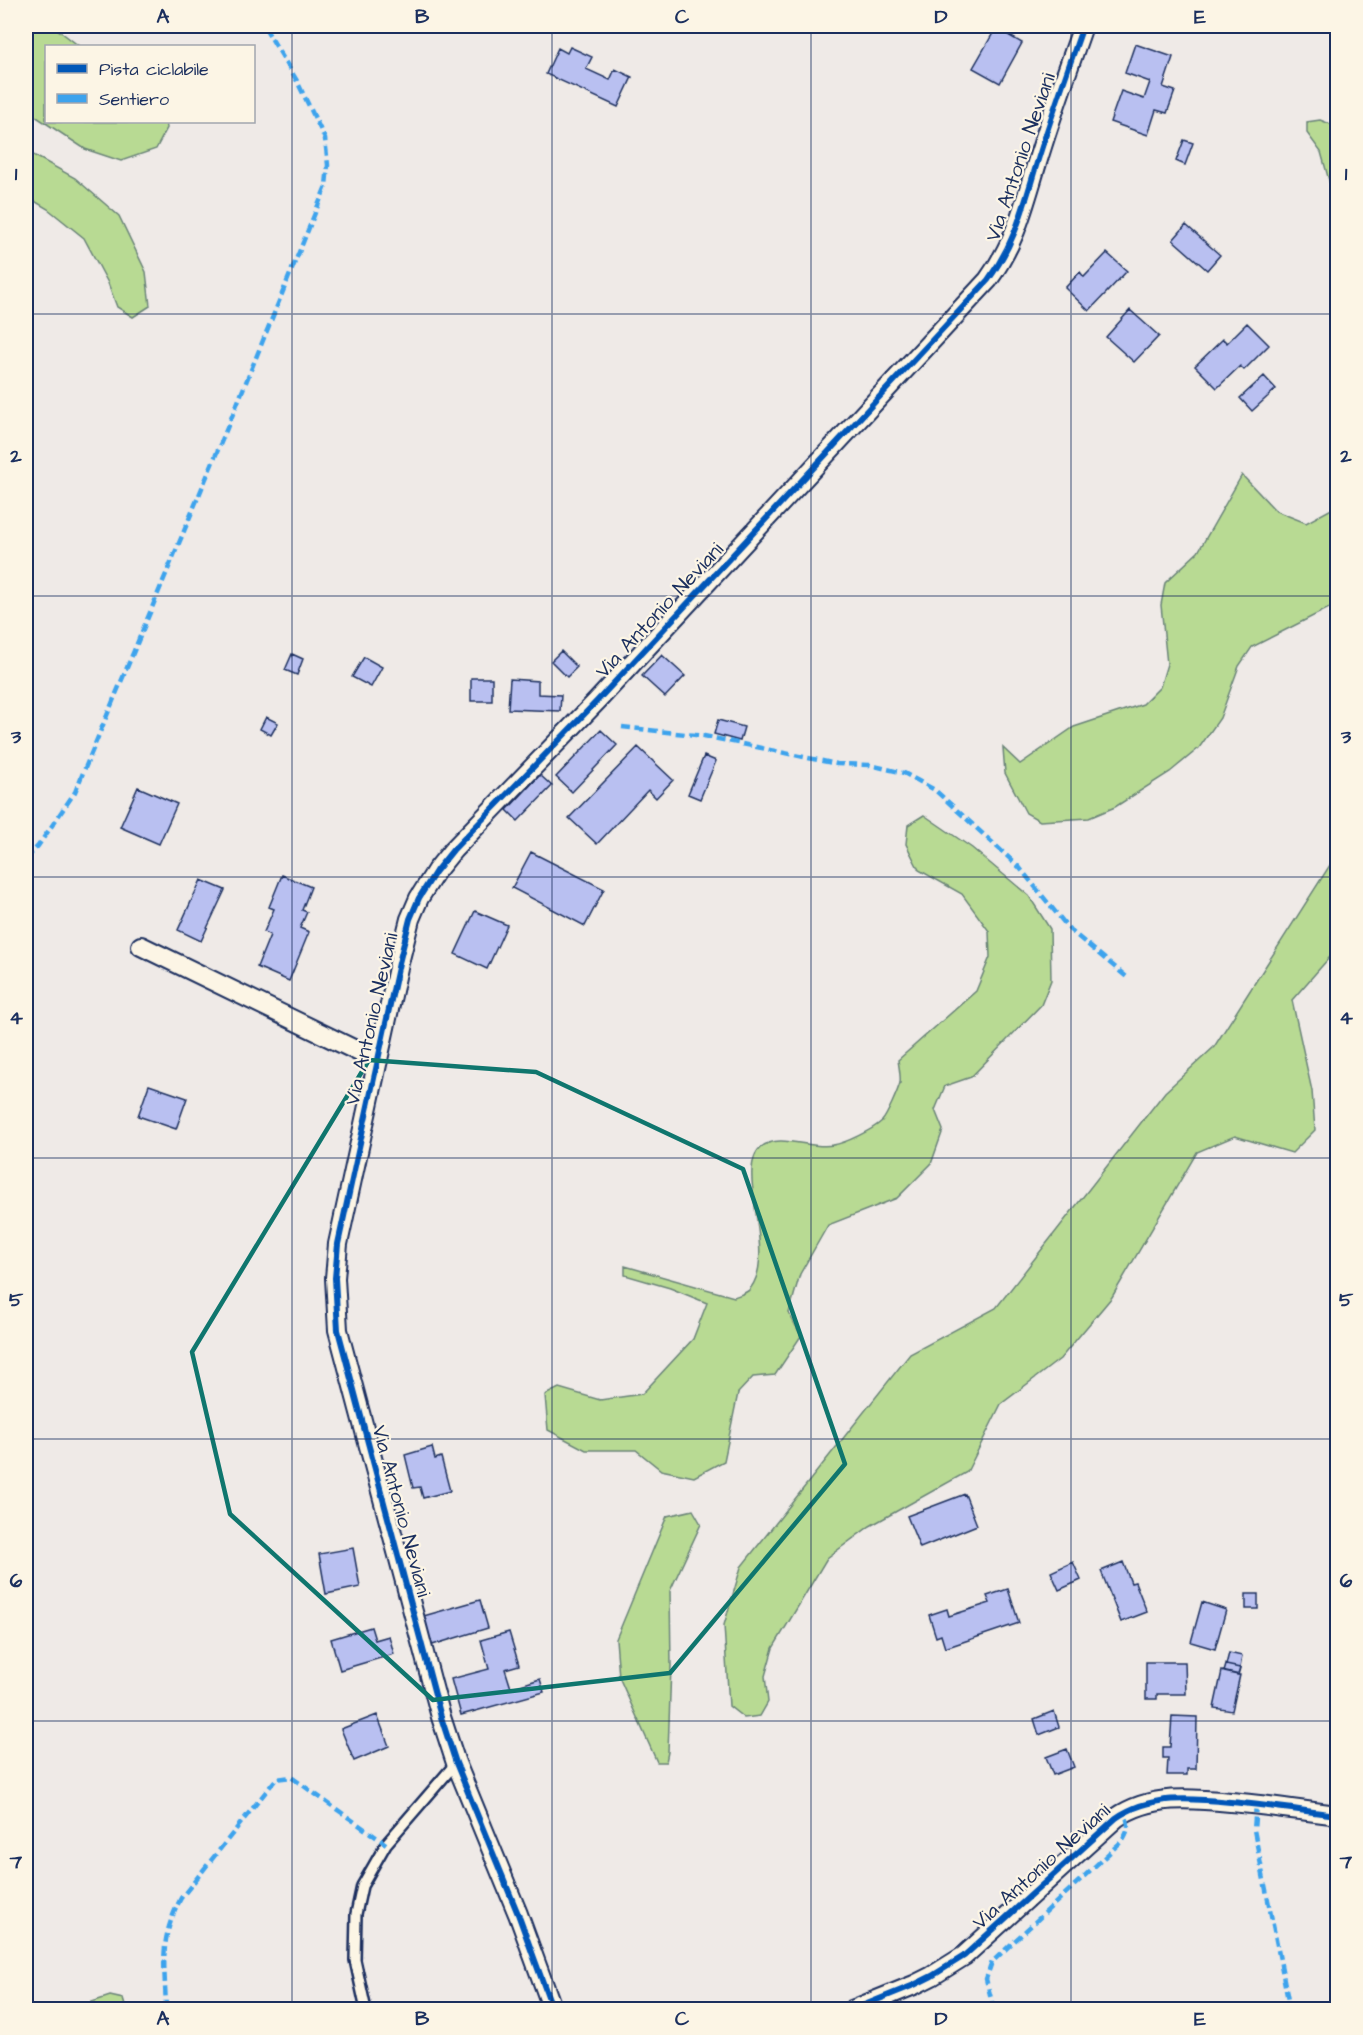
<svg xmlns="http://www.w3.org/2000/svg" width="1363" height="2035" font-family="'Architects Daughter',sans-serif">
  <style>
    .green { fill: #b8da93; stroke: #6a8478; stroke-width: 1.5 }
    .building { fill: #b9c0f1; stroke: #1b2f5e; stroke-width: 1.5 }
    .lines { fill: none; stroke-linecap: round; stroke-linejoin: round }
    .lane-casing { stroke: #1b2f5e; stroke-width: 14 }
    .street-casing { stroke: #1b2f5e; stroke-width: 22 }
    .lane { stroke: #fcf5e5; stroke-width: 9 }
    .street { stroke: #fcf5e5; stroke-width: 18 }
    .quiet { stroke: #3da3ed; stroke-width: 4.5; stroke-dasharray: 9 4.5; stroke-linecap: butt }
    .cycleway-casing { stroke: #fcf5e5; stroke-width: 10 }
    .cycleway { stroke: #0057b8; stroke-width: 6 }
    .marked { fill: none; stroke: #0f766e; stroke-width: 4.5; stroke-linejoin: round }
    .grid { fill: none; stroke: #1b2f5e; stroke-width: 1.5; stroke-opacity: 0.55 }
    .labels { text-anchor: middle; stroke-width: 4.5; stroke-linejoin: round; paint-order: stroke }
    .street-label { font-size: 21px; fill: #1b2f5e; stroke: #fcf5e5 }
    .neatline { fill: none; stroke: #1b2f5e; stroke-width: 2 }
    .grid-label { font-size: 20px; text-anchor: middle; font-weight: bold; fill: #1b2f5e }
  </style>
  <rect width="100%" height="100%" fill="#efeae7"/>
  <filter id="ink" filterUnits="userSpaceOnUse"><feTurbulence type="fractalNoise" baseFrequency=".0167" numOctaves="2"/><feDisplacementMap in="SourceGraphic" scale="12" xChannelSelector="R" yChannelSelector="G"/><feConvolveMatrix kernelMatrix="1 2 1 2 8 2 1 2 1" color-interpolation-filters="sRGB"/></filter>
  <g filter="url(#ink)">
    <!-- green -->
    <path class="green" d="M26 26H53L79 46H46V122H166L167 128 156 149 121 161 85 149 26 110Z
      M1320 120 1333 125 1337 131V209L1321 152 1307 133V122Z
      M26 151 75 178 119 216 146 272 150 306 133 317 117 307 108 283 84 238 48 209 26 196Z
      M1242 475 1276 511 1306 523 1337 506V604L1252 647 1239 666 1220 718 1199 748 1170 772 1115 807 1089 818 1040 821 1026 813 1005 773 1003 748 1020 764 1074 727 1143 704 1160 687 1167 664 1161 605 1165 583 1198 552Z
      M924 815 972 848 1029 896 1050 929 1051 980 1041 1005 971 1077 945 1086 935 1110 943 1130 931 1164 897 1198 828 1225 800 1274 789 1313 801 1336 775 1375 753 1377 738 1393 724 1461 694 1477 661 1470 636 1450H586L548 1430 545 1395 559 1388 600 1400 642 1394 693 1339 707 1303 670 1288 625 1275V1266L734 1297C739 1295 747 1293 750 1289 778 1254 734 1169 761 1147 780 1132 811 1150 833 1145 846 1143 872 1130 882 1121 887 1116 898 1090 900 1083 901 1077 899 1067 898 1060L976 991 990 957 989 931 962 894 919 870 906 844 908 825Z
      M1337 854V949L1292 1000 1312 1091 1315 1130 1292 1153 1235 1136 1197 1152 1112 1297 1060 1359 1001 1404 967 1472 870 1526 827 1558 773 1648 765 1676 768 1702 760 1716 744 1718 729 1706 724 1625 741 1567 910 1354 996 1308 1165 1092 1214 1047Z
      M693 1510 701 1524 670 1591 671 1666 668 1752 666 1762H657L619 1677 616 1639 667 1516Z
      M110 1996 123 1999 126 2009H71Z"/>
    <!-- building -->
    <path class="building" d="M996 28 1022 43 1000 83 973 68Z
      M1135 44 1173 57 1163 87 1175 91 1167 113 1156 110 1148 135 1110 122 1121 91 1144 99 1150 82 1125 73Z
      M570 47 592 57 586 69 610 80 615 69 632 77 618 107 546 74 558 48 567 53Z
      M1184 140 1193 143 1185 165 1176 161Z
      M1186 225 1220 255 1207 270 1173 240Z
      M1107 253 1127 271 1089 311 1065 288 1080 272 1084 277Z
      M1130 310 1159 336 1134 362 1106 337Z
      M1247 323 1269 345 1244 370 1240 366 1217 388 1195 366 1223 339 1227 343Z
      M1264 376 1276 389 1252 411 1240 398Z
      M561 651 577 667 567 677 551 661Z
      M292 654 303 659 297 675 285 670Z
      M662 655 685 676 665 697 642 676Z
      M364 657 382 667 371 687 352 677Z
      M471 678H492V701H471Z
      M510 679 538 681V694L561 695 560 711 508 709Z
      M266 717 278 723 271 735 260 729Z
      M718 720 744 727 740 741 714 734Z
      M601 730 617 745 572 792 556 777Z
      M638 747 673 780 656 798 648 790 597 844 569 818Z
      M704 756 716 761 700 799 688 794Z
      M540 775 552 786 518 821 507 810Z
      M138 787 177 804 159 844 120 827Z
      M531 852 604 889 585 926 512 888Z
      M282 875 311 887 302 910 307 912 300 928 309 932 289 981 257 967 270 935 264 932 274 909 269 907Z
      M201 880 225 890 201 941 178 930Z
      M475 911 507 925 487 969 455 954Z
      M149 1085 187 1098 176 1129 138 1116Z
      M432 1447 435 1459 441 1457 450 1491 423 1498 420 1487 413 1488 405 1455Z
      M965 1494 977 1525 920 1548 907 1516Z
      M353 1548 360 1587 326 1594 319 1554Z
      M1073 1562 1081 1580 1059 1590 1051 1572Z
      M1123 1562 1131 1583 1135 1582 1147 1612 1121 1622 1101 1571Z
      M1008 1589 1019 1623 945 1648 941 1635 936 1637 929 1615 947 1609 949 1616 990 1603 987 1596Z
      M1246 1594H1258V1609H1246Z
      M480 1600 488 1628 429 1646 420 1617Z
      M1202 1602 1226 1610 1215 1649 1191 1642Z
      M371 1627 375 1640 389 1636 394 1654 340 1670 331 1639Z
      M509 1632 519 1665 505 1669 511 1688 540 1679 544 1692 461 1715 451 1679 489 1669 481 1640Z
      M1229 1653 1242 1656 1240 1668 1226 1665Z
      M1146 1662H1185L1186 1694H1157V1699H1146Z
      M1226 1665 1240 1668 1238 1675 1224 1672Z
      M1222 1671 1240 1675 1232 1711 1214 1708Z
      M1054 1711 1059 1727 1039 1735 1034 1719Z
      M377 1715 389 1746 354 1761 341 1729Z
      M1172 1716 1197 1717 1196 1769H1187V1775H1167L1168 1758H1163V1747H1170Z
      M1067 1749 1074 1767 1053 1775 1046 1757Z"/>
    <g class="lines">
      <!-- lane casing -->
      <g class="lane-casing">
        <path id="lane" d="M366 2010 355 1960 356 1914 362 1886 386 1844 456 1763"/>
      </g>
      <!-- street casing -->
      <g class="street-casing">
        <path id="street" d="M141 946 378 1061
          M553 2010 518 1914 456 1763 441 1717 338 1330 335 1278 338 1244 399 963 410 919 419 898 436 871 453 850 597 701 988 280C1015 243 1023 209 1036 166 1050 119 1067 72 1083 26
          M852 2010 914 1985 932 1976 964 1956 1116 1818C1154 1792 1198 1799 1241 1803 1273 1806 1305 1811 1338 1815"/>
      </g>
      <!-- lane -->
      <use href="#lane" class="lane"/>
      <!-- street -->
      <use href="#street" class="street"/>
      <!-- quiet -->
      <path class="quiet" d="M622 727 704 736 837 764 870 765 904 773 935 790 1019 867 1070 930 1128 978
        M26 859 38 846 75 792 235 409 326 186 328 165 325 139 297 81 264 26
        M1256 1804 1254 1830 1290 2010
        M166 2010C165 1963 158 1942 181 1898L276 1779 291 1777 386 1844
        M994 2010 986 1979 992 1962 1122 1841C1129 1830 1130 1825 1124 1812"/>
      <!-- cycleway casing -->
      <g class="cycleway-casing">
        <path id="cycleway" d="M553 2010 518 1914 456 1763 441 1717 338 1330 335 1278 338 1244 399 963 410 919 419 898 436 871 453 850 597 701 988 280C1015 243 1023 209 1036 166 1050 119 1067 72 1083 26
          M852 2010 914 1985 932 1976 964 1956 1116 1818C1154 1792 1198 1799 1241 1803 1273 1806 1305 1811 1338 1815"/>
      </g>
      <!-- cycleway -->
      <use href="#cycleway" class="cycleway"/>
    </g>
  </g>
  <!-- marked area -->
  <path class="marked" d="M369 1060 536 1072 743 1169 845 1464 670 1673 433 1700 230 1514 192 1352Z"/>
  <!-- grid -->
  <path class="grid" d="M292 26V2010M552 26V2010M811 26V2010M1071 26V2010M26 314H1338M26 596H1338M26 877H1338M26 1158H1338M26 1439H1338M26 1721H1338"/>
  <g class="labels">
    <!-- street labels -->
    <g class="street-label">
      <text transform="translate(1020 157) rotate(-71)" y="7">Via Antonio Neviani</text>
      <text transform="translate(659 610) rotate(-47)" y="7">Via Antonio Neviani</text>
      <text transform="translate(371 1019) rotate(-77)" y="7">Via Antonio Neviani</text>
      <text transform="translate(402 1511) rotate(75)" y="7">Via Antonio Neviani</text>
      <text transform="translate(1041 1866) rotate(-42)" y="7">Via Antonio Neviani</text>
    </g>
  </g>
  <!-- margin -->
  <rect width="1363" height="2035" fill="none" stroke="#fcf5e5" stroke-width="66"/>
  <!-- legend -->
  <rect x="45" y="45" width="210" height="78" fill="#fcf5e5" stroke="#a2a6af" stroke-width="1.5"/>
  <rect x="57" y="64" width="30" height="9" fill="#0057b8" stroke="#a2a6af" stroke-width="1.5"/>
  <text x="99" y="75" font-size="18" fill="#1b2f5e">Pista ciclabile</text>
  <rect x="57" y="94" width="30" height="9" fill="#3da3ed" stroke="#a2a6af" stroke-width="1.5"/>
  <text x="99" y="105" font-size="18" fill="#1b2f5e">Sentiero</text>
  <rect x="33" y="33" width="1297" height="1969" class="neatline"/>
  <g class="grid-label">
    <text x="163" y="23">A</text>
    <text x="422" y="23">B</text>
    <text x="682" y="23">C</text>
    <text x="941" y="23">D</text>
    <text x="1200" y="23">E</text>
    <text x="16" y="180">1</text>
    <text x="1346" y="180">1</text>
    <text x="16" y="462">2</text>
    <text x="1346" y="462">2</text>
    <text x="16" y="743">3</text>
    <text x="1346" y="743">3</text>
    <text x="16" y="1024">4</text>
    <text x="1346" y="1024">4</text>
    <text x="16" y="1306">5</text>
    <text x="1346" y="1306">5</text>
    <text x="16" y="1587">6</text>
    <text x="1346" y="1587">6</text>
    <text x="16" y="1868">7</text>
    <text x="1346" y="1868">7</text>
    <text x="163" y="2025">A</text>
    <text x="422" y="2025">B</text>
    <text x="682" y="2025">C</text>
    <text x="941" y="2025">D</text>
    <text x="1200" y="2025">E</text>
  </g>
</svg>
